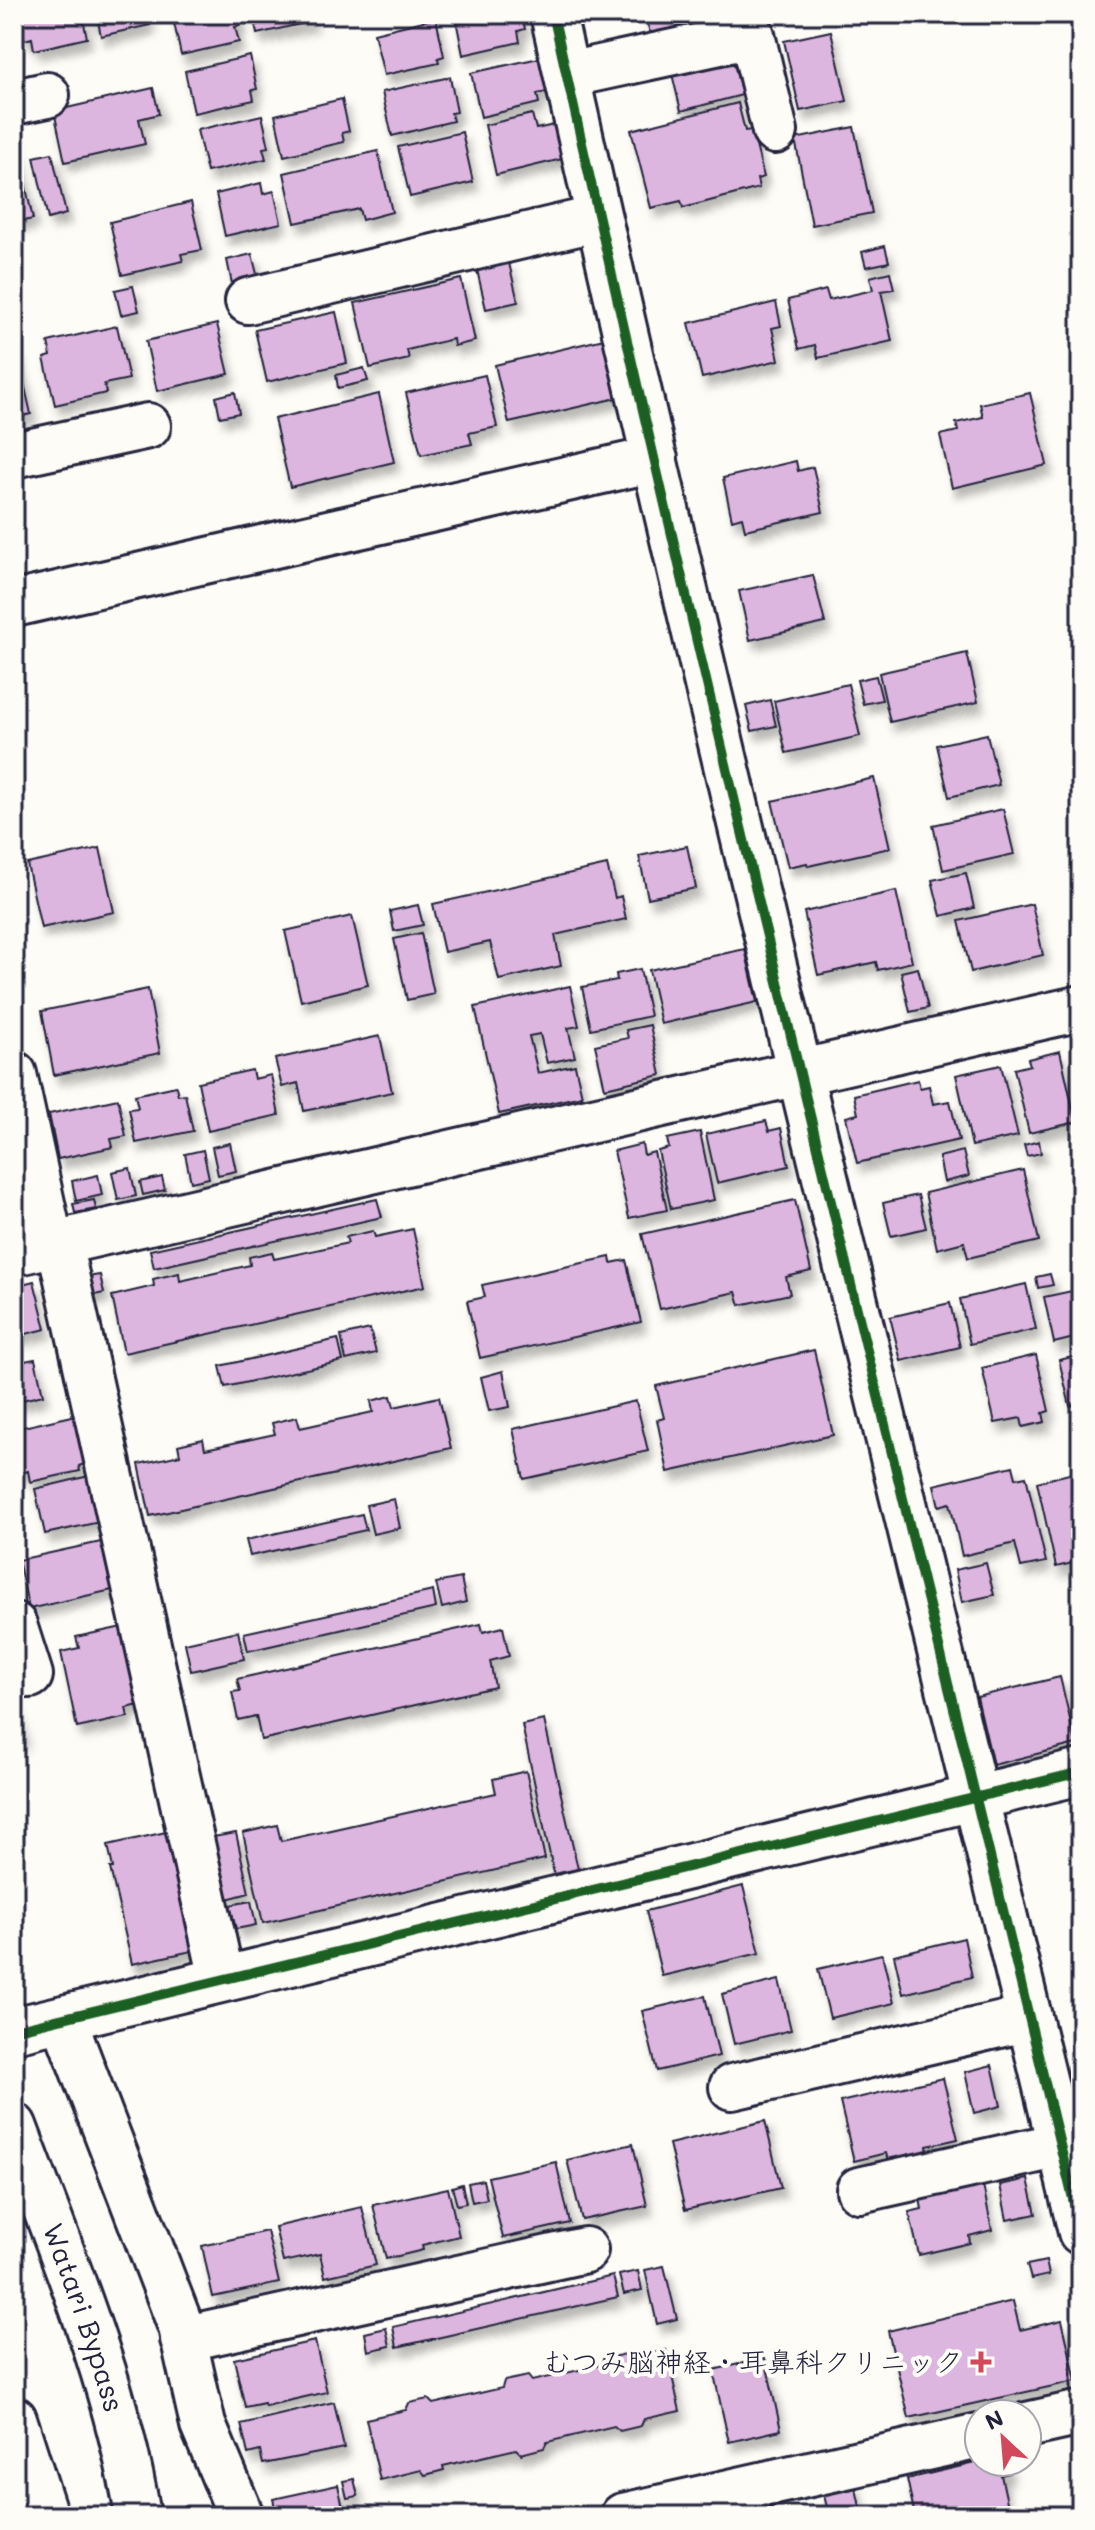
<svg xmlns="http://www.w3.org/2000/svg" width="1095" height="2530" font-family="Mali,'Klee One',sans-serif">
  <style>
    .building { fill: #dcb6df; stroke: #22223b; stroke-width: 2; filter: url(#shadow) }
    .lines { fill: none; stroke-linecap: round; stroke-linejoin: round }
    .minor-casing { stroke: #22223b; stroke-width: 50 }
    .highway-casing { stroke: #22223b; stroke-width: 50 }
    .minor { stroke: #fdfcf7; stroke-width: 44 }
    .highway { stroke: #fdfcf7; stroke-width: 44 }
    .cycleway-casing { stroke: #fdfcf7; stroke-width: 15 }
    .cycleway { stroke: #1b5e20; stroke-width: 10 }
    .poi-dot { fill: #d1495b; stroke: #fdfcf7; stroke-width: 3 }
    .labels { text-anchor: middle; stroke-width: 8; stroke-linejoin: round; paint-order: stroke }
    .street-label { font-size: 28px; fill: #22223b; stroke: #fdfcf7 }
    .poi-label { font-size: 28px; fill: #22223b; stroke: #fdfcf7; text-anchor: end }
  </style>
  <defs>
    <filter id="shadow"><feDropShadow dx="5" dy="9" stdDeviation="4" flood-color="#0004"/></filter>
  </defs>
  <rect width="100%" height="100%" fill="#fdfcf7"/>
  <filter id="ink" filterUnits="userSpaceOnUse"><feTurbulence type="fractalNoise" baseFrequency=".0125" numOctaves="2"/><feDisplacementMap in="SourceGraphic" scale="16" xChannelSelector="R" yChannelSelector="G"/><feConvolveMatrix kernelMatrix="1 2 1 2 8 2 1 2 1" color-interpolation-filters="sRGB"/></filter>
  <g filter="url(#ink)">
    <!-- building -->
    <path class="building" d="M18 14H82L87 38 34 50 32 38 24 40Z
      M89 14H147L150 25 101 36 98 21 91 22Z
      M172 14H239L241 25 235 27 239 42 181 55Z
      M253 14H311L313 21 257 34Z
      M483 14H522L525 29 518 31 520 42 463 55 456 20Z
      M644 14H702L695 17 697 22 652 38Z
      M436 18 444 56 438 58 439 63 384 75 374 33Z
      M831 31 847 101 800 111 784 41Z
      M250 56 257 89 252 90 254 100 194 113 185 71Z
      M539 58 547 92 537 94 539 103 481 117 471 73Z
      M733 59 742 95 681 111 672 74Z
      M450 77 457 112 451 113 453 121 392 136 382 92Z
      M153 88 159 114 139 119 145 144 65 162 54 111Z
      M342 99 349 131 342 133 344 142 284 156 275 115Z
      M738 103 745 131 752 130 764 177 757 179 759 188 683 208 681 201 651 208 631 130Z
      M532 114 536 129 554 125 562 159 496 175 485 125Z
      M262 115 269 147 263 148 266 159 207 172 197 130Z
      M854 127 872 213 812 225 795 139Z
      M462 132 473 182 410 197 398 147Z
      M14 135 33 219 14 223Z
      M378 151 392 212 362 220 359 209 295 223 284 173Z
      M52 153 66 214 48 219 34 157Z
      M261 183 263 194 274 191 281 223 225 236 216 194Z
      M191 202 202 250 181 254 183 261 122 275 110 222Z
      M885 246 889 262 866 267 862 252Z
      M252 254 258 278 232 284 227 260Z
      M509 263 518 302 486 309 477 270Z
      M890 272 894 289 881 291 892 341 818 358 815 345 799 349 788 300 826 290 829 300 873 290 870 277Z
      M461 279 475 341 454 346 453 339 407 350 409 359 370 368 355 303Z
      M133 286 139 311 121 315 115 290Z
      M776 302 781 326 772 328 779 360 702 378 689 323Z
      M336 312 347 363 267 382 255 330Z
      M217 324 229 374 157 391 146 341Z
      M117 326 129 379 104 384 106 393 55 405 44 358 51 356 48 342Z
      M604 339 617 398 509 423 495 365Z
      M17 352 31 414 14 418V353Z
      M364 368 368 381 338 388 336 375Z
      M485 375 497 427 469 433 472 444 421 455 406 393Z
      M235 392 239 413 220 417 216 397Z
      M1030 393 1047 465 952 488 940 435 958 431 956 423 983 417 980 404Z
      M379 394 394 462 290 487 274 419Z
      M796 461 798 471 813 467 823 512 745 530 742 517 732 520 723 478Z
      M813 575 825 623 750 640 739 591Z
      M967 653 978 702 890 722 879 673Z
      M876 676 882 700 863 704 857 680Z
      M848 684 860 736 786 753 774 701Z
      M770 700 776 726 752 731 746 706Z
      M987 734 999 785 949 797 937 745Z
      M874 778 890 848 808 866 807 863 788 867 772 801Z
      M1003 809 1014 854 943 870 933 825Z
      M687 846 696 888 648 898 639 856Z
      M100 848 114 912 41 928 27 864Z
      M607 865 615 898 621 896 626 919 555 935 561 966 499 980 490 942 444 952 433 904Z
      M966 873 974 908 941 916 932 880Z
      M896 891 912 962 878 970 876 962 818 975 804 912Z
      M1032 904 1043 955 971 972 959 921Z
      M418 905 423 925 394 931 390 911Z
      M352 916 368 985 301 1001 285 931Z
      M421 933 434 994 407 1000 394 939Z
      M745 949 757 1002 661 1024 649 970Z
      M918 968 928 1008 910 1012 901 972Z
      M640 969 650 1016 591 1029 582 987 617 980 616 974Z
      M570 986 579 1026 568 1028 575 1057 547 1063 540 1034 529 1036 538 1073 575 1065 582 1096 499 1114 475 1007Z
      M148 989 160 1053 54 1075 42 1011Z
      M650 1025 661 1075 605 1088 595 1045 628 1038 626 1030Z
      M380 1036 392 1092 304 1111 298 1083 282 1087 275 1059Z
      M1060 1051 1076 1122 1029 1133 1014 1069 1030 1065 1028 1059Z
      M1001 1065 1018 1136 972 1146 956 1075Z
      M252 1070 254 1079 271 1075 279 1115 208 1131 198 1082Z
      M918 1080 920 1088 929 1086 933 1104 950 1101 959 1140 857 1163 846 1117 858 1114 854 1095Z
      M176 1086 178 1095 185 1094 193 1131 136 1143 129 1109 138 1108 135 1095Z
      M118 1099 126 1136 111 1139 113 1147 58 1159 49 1114Z
      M766 1121 769 1131 781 1128 789 1166 717 1183 706 1134Z
      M700 1132 714 1200 671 1209 658 1151 669 1148 667 1139Z
      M1039 1141 1041 1153 1027 1156 1024 1145Z
      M230 1143 236 1171 218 1175 212 1147Z
      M642 1144 644 1155 654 1152 667 1210 629 1218 614 1151Z
      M203 1150 209 1178 191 1182 185 1154Z
      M963 1151 969 1176 944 1182 939 1157Z
      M130 1168 136 1196 118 1200 112 1172Z
      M1023 1170 1039 1241 968 1258 964 1242 937 1249 925 1193Z
      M98 1175 102 1195 76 1201 72 1181Z
      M162 1177 165 1190 143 1195 140 1182Z
      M918 1195 926 1228 891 1236 883 1203Z
      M377 1199 382 1217 154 1268 150 1250Z
      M94 1200 96 1209 75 1213 73 1204Z
      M795 1200 811 1271 786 1277 790 1294 740 1305 736 1292 660 1309 642 1234Z
      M413 1229 425 1286 124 1353 112 1296 154 1286 153 1279 179 1273 180 1281 250 1265 249 1257 272 1252 274 1259 348 1243 346 1237 373 1231 375 1237Z
      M610 1257 611 1263 626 1260 641 1322 480 1358 467 1301 485 1297 482 1285Z
      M1050 1274 1053 1285 1038 1288 1036 1277Z
      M100 1275 104 1293 85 1297 81 1278Z
      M34 1281 46 1329 14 1337V1286Z
      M1026 1284 1036 1329 970 1344 960 1299Z
      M1081 1289V1348L1078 1337 1054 1343 1044 1297Z
      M950 1303 960 1347 901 1361 890 1317Z
      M370 1329 376 1353 346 1360 341 1336Z
      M338 1339 343 1361 225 1387 220 1366Z
      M814 1350 833 1435 668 1472 657 1420 664 1418 656 1386Z
      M1036 1355 1049 1411 1043 1413 1045 1422 1023 1427 1021 1418 995 1423 982 1368Z
      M1081 1355V1403L1070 1406 1059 1360Z
      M35 1359 43 1395 14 1402V1363Z
      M503 1371 510 1407 489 1411 481 1377Z
      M391 1396 394 1407 439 1397 451 1448 150 1516 139 1464 180 1455 178 1445 203 1439 205 1449 275 1434 272 1423 297 1417 300 1428 373 1412 371 1401Z
      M636 1401 648 1451 524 1479 513 1429Z
      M77 1415 87 1463 79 1466 80 1471 30 1482 28 1471 20 1473 14 1447V1429Z
      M1013 1466 1016 1478 1026 1476 1046 1562 1021 1567 1015 1543 962 1556 950 1503 939 1506 934 1485Z
      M1081 1471V1561L1056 1567 1037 1482Z
      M93 1475 104 1521 45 1534 35 1489Z
      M394 1499 400 1528 373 1534 366 1505Z
      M362 1514 366 1530 250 1556 246 1540Z
      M101 1542 112 1590 29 1609 18 1560Z
      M986 1563 994 1595 962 1602 955 1570Z
      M461 1578 466 1602 442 1608 436 1583Z
      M433 1591 436 1608 248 1651 244 1633Z
      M481 1624 483 1632 503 1627 509 1656 490 1661 495 1687 261 1740 256 1716 238 1720 232 1692 240 1691 237 1679Z
      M127 1626 144 1704 126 1708 128 1717 77 1728 61 1652 79 1648 76 1637Z
      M238 1631 244 1659 191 1671 185 1643Z
      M1060 1677 1076 1744 993 1765 977 1697Z
      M14 1698 23 1738 14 1740 16 1750H14Z
      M544 1720 578 1869 554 1874 522 1725Z
      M526 1771 545 1859 263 1923 243 1833 277 1825 281 1841 496 1793 493 1779Z
      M175 1830 201 1949 132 1964 110 1868H113L108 1845Z
      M236 1833 249 1893 227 1899 213 1837Z
      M743 1886 760 1953 662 1976 646 1911Z
      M251 1901 256 1925 236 1929 230 1905Z
      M964 1938 972 1977 903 1994 894 1955Z
      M882 1954 894 2003 830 2018 818 1969Z
      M779 1980 791 2030 734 2044 722 1994Z
      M705 1996 719 2056 657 2071 642 2011Z
      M992 2065 1001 2106 974 2113 965 2072Z
      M943 2078 958 2139 927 2146 928 2152 888 2161 886 2153 854 2161 840 2102Z
      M765 2121 781 2188 685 2210 669 2144Z
      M633 2144 647 2206 582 2220 567 2160Z
      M556 2162 570 2223 503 2238 488 2177Z
      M1028 2179 1036 2214 1007 2220 1000 2185Z
      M483 2180 487 2199 472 2202 468 2183Z
      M462 2184 466 2203 457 2205 452 2187Z
      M983 2185 992 2230 969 2236 970 2243 919 2255 909 2212 922 2209 920 2199Z
      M448 2188 459 2236 422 2245 423 2250 386 2259 373 2205Z
      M362 2207 376 2265 325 2277 320 2254 283 2262 275 2227Z
      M267 2231 279 2283 213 2297 202 2246Z
      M1046 2261 1049 2275 1031 2279 1027 2265Z
      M664 2266 677 2319 657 2324 645 2270Z
      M638 2271 642 2290 624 2294 619 2275Z
      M613 2276 618 2297 397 2347 393 2327Z
      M1013 2301 1020 2330 1062 2320 1076 2381 909 2418 888 2331Z
      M386 2328 390 2346 368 2351 365 2333Z
      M315 2341 327 2392 265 2406 264 2403 245 2407 234 2359Z
      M666 2350 680 2411 644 2419 641 2426 620 2431 614 2426 547 2442 544 2448 521 2454 516 2449 443 2466 444 2470 425 2475 421 2470 380 2480 366 2419 406 2410 409 2403 428 2399 433 2404 502 2388 504 2381 528 2376 532 2381 601 2365 603 2359 625 2354 629 2358Z
      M765 2358 781 2430 729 2442 713 2370Z
      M334 2402 344 2448 263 2464 260 2451 248 2454 241 2424Z
      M979 2462H1006L1009 2473 1001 2475 1010 2516H915L907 2479Z
      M354 2479 358 2496 347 2498 343 2481Z
      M855 2484 862 2516H829L823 2491Z
      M338 2485 345 2516H277L273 2499Z"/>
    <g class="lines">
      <!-- minor casing -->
      <g class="minor-casing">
        <path id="minor" d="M553 14C718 756 903 1493 1081 2232
          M567 75 752 35 775 131
          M14 102 47 95
          M248 301 599 218
          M14 455 148 426
          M14 604 655 459
          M14 1074 51 1245
          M59 1243 222 1979
          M14 1253 1081 1008
          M14 1625 30 1675
          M63 2018 181 2327 203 2425 241 2516
          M14 2030 1081 1772
          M732 2087 1029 2018
          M859 2190 1060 2145
          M183 2339 585 2250
          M14 2419 45 2516
          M1027 2425 1081 2413
          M623 2516 979 2436"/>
      </g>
      <!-- highway casing -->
      <g class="highway-casing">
        <g id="highway">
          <path id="s1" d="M14 2126C62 2254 116 2380 138 2516"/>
        </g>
      </g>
      <!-- minor -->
      <use href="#minor" class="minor"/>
      <!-- highway -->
      <use href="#highway" class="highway"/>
      <!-- cycleway casing -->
      <g class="cycleway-casing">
        <path id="cycleway" d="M553 14C718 756 903 1493 1081 2232
          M14 2030 1081 1772"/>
      </g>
      <!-- cycleway -->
      <use href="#cycleway" class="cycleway"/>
    </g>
  </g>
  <!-- markers -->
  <path class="poi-dot" d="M977 2350h8v8h8v8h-8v8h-8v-8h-8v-8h8z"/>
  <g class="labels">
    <!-- street labels -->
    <g class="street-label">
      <text dy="10" stroke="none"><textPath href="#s1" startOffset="204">Watari Bypass</textPath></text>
    </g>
    <!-- poi labels -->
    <g class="poi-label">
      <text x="963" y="2372">むつみ脳神経・耳鼻科クリニック</text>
    </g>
  </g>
  <!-- margin -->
  <rect width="1095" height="2530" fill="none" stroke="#fdfcf7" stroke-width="48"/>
  <rect x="24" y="24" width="1047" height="2482" fill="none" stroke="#22223b" stroke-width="3" filter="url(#ink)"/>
  <!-- north arrow -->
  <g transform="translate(1003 2438) rotate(334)"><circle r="38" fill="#fdfcf7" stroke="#a5a5ac" stroke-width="2"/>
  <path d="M0-6L14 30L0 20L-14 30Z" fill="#d1495b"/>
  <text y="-12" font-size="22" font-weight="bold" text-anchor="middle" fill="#22223b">N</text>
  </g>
</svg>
